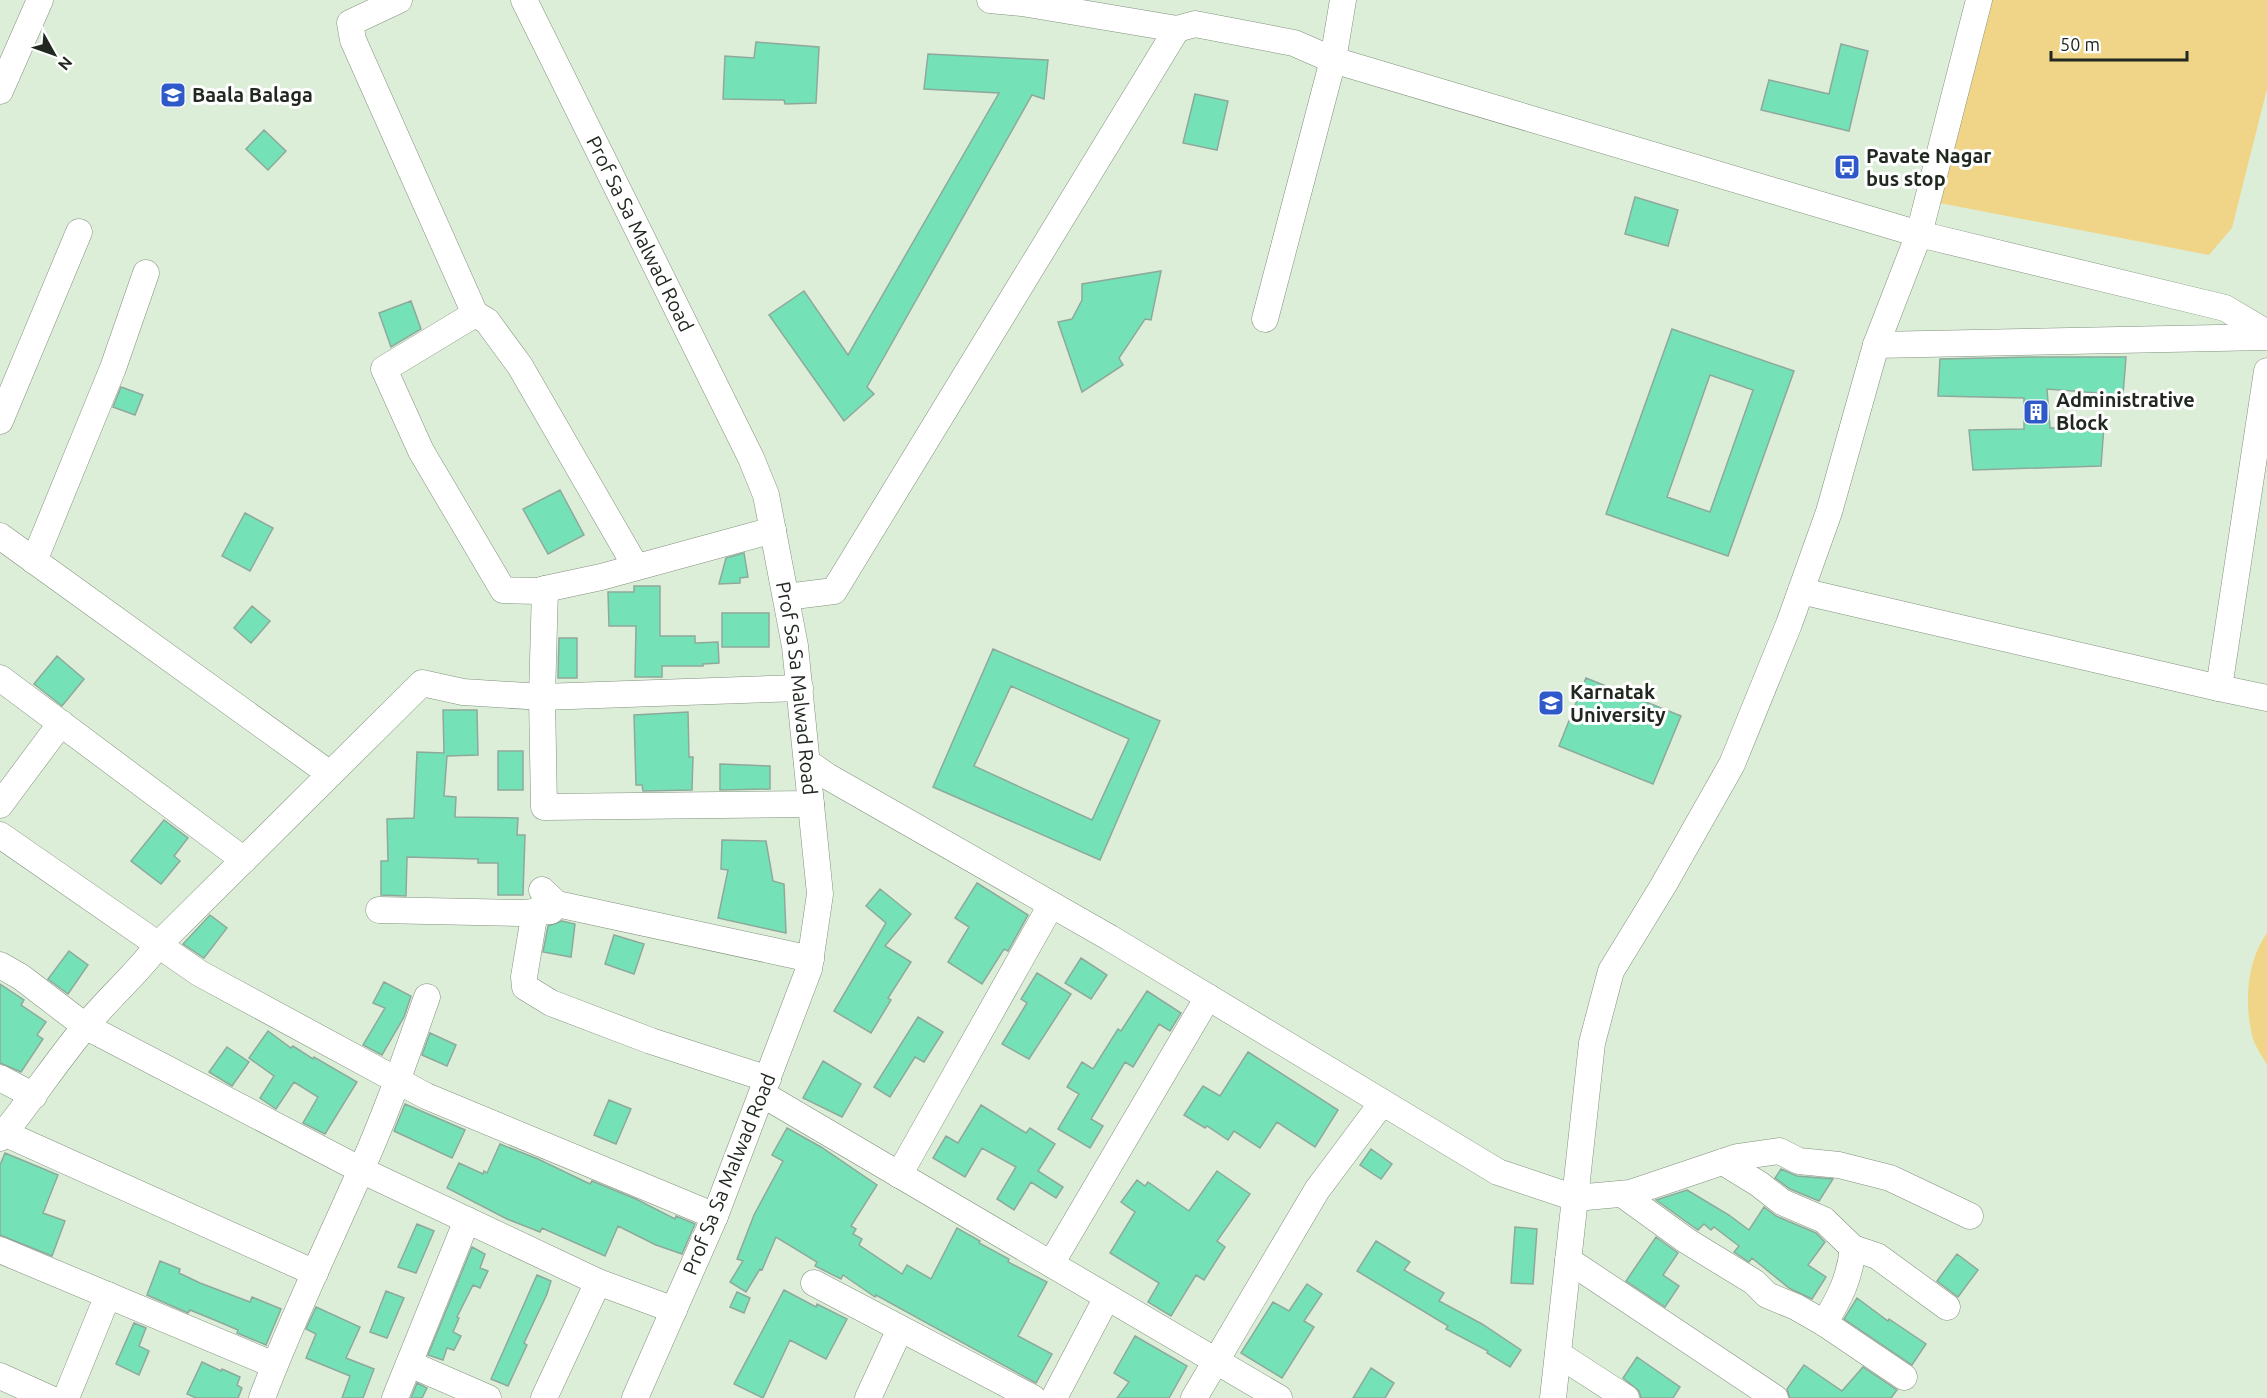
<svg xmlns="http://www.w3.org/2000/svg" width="2267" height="1398" font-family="Ubuntu,sans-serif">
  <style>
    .green { fill: #f0d588 }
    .building { fill: #74e2b6; stroke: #8ea99c; stroke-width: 1.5; fill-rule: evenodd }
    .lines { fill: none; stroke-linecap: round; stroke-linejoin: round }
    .minor-casing { stroke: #81917d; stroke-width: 27 }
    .minor { stroke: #fff; stroke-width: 26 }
    .labels { text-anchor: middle; stroke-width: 6; stroke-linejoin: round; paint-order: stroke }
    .poi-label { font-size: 20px; font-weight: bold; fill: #212820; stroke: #fff; text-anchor: start }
    .street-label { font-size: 20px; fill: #212820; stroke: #fff }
  </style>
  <rect width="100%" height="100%" fill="#dceed8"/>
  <!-- green -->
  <path class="green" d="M1992 0H2267V89L2232 228 2209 255 1929 201Z
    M2267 933V1065C2263 1057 2256 1048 2253 1039 2244 1005 2246 962 2267 933Z"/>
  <!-- building -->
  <path class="building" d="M756 42 819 47 816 103 785 104 784 100 723 99 725 56 754 58Z
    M1841 44 1868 51 1849 131 1761 110 1769 80 1829 94Z
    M928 54 1048 60 1044 99 1032 95 867 387 874 394 844 421 769 315 804 291 848 355 999 93 924 89Z
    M1195 94 1228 101 1217 150 1183 143Z
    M264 130 286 151 268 170 246 149Z
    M1635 197 1678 210 1668 246 1625 234Z
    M1161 271 1151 320 1145 319 1119 358 1123 365 1082 392 1058 322 1072 319 1082 300V284Z
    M411 301 421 329 391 347 379 313Z
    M1672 329 1794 371 1728 556 1606 514ZM1710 375 1753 390 1710 512 1667 497Z
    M2035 357H2126L2123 395 2047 389 2050 428 2104 426 2101 466 1973 470 1969 430 2024 429V398L1938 396 1940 359Z
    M121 387 143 395 135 415 113 407Z
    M560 490 584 535 548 554 523 509Z
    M245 513 273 528 250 571 222 556Z
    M744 553 748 577 740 578V583L719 584 726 558Z
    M634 586H660V636H695V643L718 642 719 663 703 664V666H662V677H635L636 626H609L608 592H634Z
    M252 606 270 621 251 643 234 628Z
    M722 613H769V647H722Z
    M559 638H577V678H558Z
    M993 649 1160 721 1100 860 933 787ZM1011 686 1129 739 1092 820 974 766Z
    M57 656 84 679 62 706 34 684Z
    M1586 678 1681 716 1653 784 1559 746Z
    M443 710H477L478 755 447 756 444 796 456 797 455 817 518 818 517 835H525L523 895H498V863H478V859L407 857 406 896 381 895V861H388L387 819 414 818 417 752 444 753Z
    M688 712 689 757H693L692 790 643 791 642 785H636L634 715Z
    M498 751H523V790H498Z
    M720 764 770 766V789L720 790Z
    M164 820 188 838 174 856 180 861 161 884 131 861Z
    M722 840 766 841 773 881 784 884 786 933 718 918 728 870 721 869Z
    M977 883 1028 915 1008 951 1004 949 982 984 948 962 969 927 955 918Z
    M880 889 911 914 885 946 911 962 888 998 891 1000 871 1033 834 1011 886 923 866 906Z
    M210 915 227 928 204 958 183 944Z
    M562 921 575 924 571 957 543 952 548 926Z
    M614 935 644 944 634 974 605 964Z
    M69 951 88 965 68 994 48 979Z
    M1081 958 1107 975 1091 999 1065 983Z
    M1037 973 1071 994 1029 1059 1002 1044 1027 1003 1021 999Z
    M384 982 411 996 404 1017 382 1055 363 1045 385 1008 373 1003Z
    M0 984 24 1000 21 1005 46 1022 37 1035 43 1039 21 1072 0 1063Z
    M1147 991 1181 1013 1170 1031 1159 1024 1133 1067 1125 1062 1091 1119 1103 1126 1090 1148 1058 1129 1079 1094 1067 1087 1082 1062 1093 1069 1118 1029 1121 1031Z
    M918 1017 943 1032 924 1062 915 1057 890 1097 874 1087Z
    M268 1031 291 1048 293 1046 313 1059 314 1057 357 1082 325 1134 303 1123 318 1097 294 1082 276 1109 260 1098 274 1076 249 1058Z
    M430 1033 456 1045 447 1066 422 1055Z
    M227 1047 249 1062 232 1086 209 1072Z
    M1248 1052 1338 1110 1315 1147 1277 1122 1260 1148 1234 1131 1228 1140 1207 1126 1205 1128 1184 1115 1203 1086 1220 1096Z
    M823 1061 861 1084 842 1117 803 1098Z
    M609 1100 631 1109 616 1144 594 1135Z
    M405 1104 465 1130 452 1158 394 1131Z
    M981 1105 1026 1133 1030 1128 1055 1144 1038 1171 1063 1187 1056 1198 1031 1182 1014 1210 997 1199 1016 1167 982 1148 965 1177 933 1158 946 1136 958 1143Z
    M787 1128 821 1147 877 1185 851 1226 856 1229 853 1234 862 1239 859 1245 902 1274 907 1265 931 1279 957 1228 980 1241 979 1243 1009 1259 1008 1262 1047 1282 1018 1336 1052 1354 1036 1383 876 1295 875 1297 843 1275 841 1279 815 1266 817 1262 776 1237 762 1270 760 1269 746 1292 730 1282 743 1261 737 1259 754 1215 783 1161 772 1155Z
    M500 1144 538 1159 590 1184 592 1181 636 1199 675 1219 676 1216 695 1224 682 1254 656 1245 618 1226 605 1256 542 1228 540 1232 507 1219 447 1188 459 1163 483 1174 484 1171 487 1173Z
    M1371 1149 1392 1164 1381 1179 1360 1165Z
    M5 1153 58 1175 43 1213 65 1221 52 1256 0 1235V1165Z
    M1781 1169 1797 1176 1833 1179 1819 1201 1790 1189 1775 1178Z
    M1217 1171 1250 1194 1217 1241 1225 1247 1204 1280 1196 1275 1171 1316 1148 1302 1159 1283 1110 1253 1135 1212 1121 1202 1137 1180 1145 1186 1148 1182 1189 1211Z
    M1687 1190 1729 1215 1749 1230 1764 1207 1776 1216 1816 1233 1825 1242 1808 1265 1826 1277 1812 1299 1789 1288 1752 1258 1749 1262 1734 1252 1739 1246 1714 1227 1711 1230 1704 1224 1698 1230 1656 1200Z
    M417 1224 434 1231 416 1273 398 1267Z
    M1515 1227 1537 1229 1533 1284 1511 1283Z
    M1656 1237 1678 1253 1663 1275 1679 1286 1665 1307 1626 1281Z
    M1376 1241 1410 1262 1404 1270 1444 1293 1439 1301 1482 1324 1521 1350 1510 1367 1487 1353 1488 1351 1446 1329 1448 1326 1357 1271Z
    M472 1247 485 1254 480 1268 488 1271 480 1288 473 1285 457 1317 459 1318 453 1332 461 1336 454 1350 447 1348 443 1360 428 1355Z
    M1957 1254 1978 1270 1958 1297 1937 1281Z
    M160 1261 180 1269 179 1273 200 1283 250 1302 252 1297 281 1309 266 1345 237 1333 238 1330 217 1321 190 1310 188 1313 147 1295Z
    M537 1275 551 1281 547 1294 524 1343 527 1345 508 1386 491 1379Z
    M1307 1284 1322 1294 1304 1321 1314 1327 1282 1378 1241 1353 1273 1302 1289 1311Z
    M784 1290 816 1307 817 1304 847 1319 826 1359 790 1340 763 1398 734 1384Z
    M386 1291 404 1298 387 1338 370 1332Z
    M737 1292 750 1298 744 1313 730 1307Z
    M1857 1298 1888 1321 1889 1319 1926 1344 1912 1365 1844 1319Z
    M316 1307 360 1327 346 1358 374 1369 363 1398H342L350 1376 306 1358 316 1334 306 1329Z
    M134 1323 146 1328 139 1346 149 1351 139 1375 116 1364Z
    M1135 1336 1187 1366 1169 1398H1117L1129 1382 1114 1373Z
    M1637 1357 1680 1387 1673 1398H1641L1639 1391 1623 1378Z
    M202 1362 221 1371 222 1369 240 1377 237 1385 242 1388 238 1398H196L187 1394Z
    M1804 1365 1842 1391 1863 1367 1897 1390 1891 1398H1790L1787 1389Z
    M1371 1368 1394 1383 1385 1398H1353Z
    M417 1383 427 1388 422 1398H411Z"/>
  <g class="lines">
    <!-- minor casing -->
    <g class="minor-casing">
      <g id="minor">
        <path d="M399 0 350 23 353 40 475 314 487 321 520 366 636 567"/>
        <path id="s1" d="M524 0 751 458 766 495 795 646 820 894 809 969 715 1216 635 1398"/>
        <path d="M990 0 1022 3 1177 29 1195 24 1294 43 1333 60 1919 234 2225 308 2267 333"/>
        <path d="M0 91 40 0"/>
        <path d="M475 314 384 369 421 451 503 590 537 591 545 589 601 577 773 530"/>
        <path d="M1265 319 1333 60 1343 0"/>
        <path d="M1876 345 2267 337"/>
        <path d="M2267 371 2219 688 2267 698"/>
        <path d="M0 421 79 232"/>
        <path d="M0 536 330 774"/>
        <path d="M34 561 113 368 146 273"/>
        <path d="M545 589 542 697 544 807 811 804"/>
        <path d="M1801 591 2219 688"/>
        <path d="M786 597 834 591 1177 29"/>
        <path d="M0 678 244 860"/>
        <path d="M807 762 827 776 1110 938 1498 1172 1575 1198 1553 1398"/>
        <path d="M0 805 61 723"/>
        <path d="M0 835 199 973 426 1096 715 1216"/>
        <path d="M542 890 557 904 811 959"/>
        <path d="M379 910 520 913 551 911"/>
        <path d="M535 911 524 977 525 987 551 1003 651 1041 768 1079"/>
        <path d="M0 965 21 977 85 1026 361 1170 598 1282 674 1310"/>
        <path d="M0 1078 34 1096"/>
        <path d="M762 1094 1279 1398"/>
        <path d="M4 1133 315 1273"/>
        <path d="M0 1138C30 1102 55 1063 85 1027 108 998 137 974 159 944L422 683 463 692 542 697 800 688"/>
        <path d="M1723 1162 1759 1184 1782 1202 1824 1220 1853 1248 1877 1256 1947 1307"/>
        <path d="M899 1175 1051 905"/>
        <path d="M1622 1194 1687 1241 1754 1282 1767 1295 1796 1307 1824 1323 1904 1377"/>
        <path d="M1970 1216 1890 1178 1839 1165 1799 1161 1779 1151 1737 1157 1630 1193 1575 1198 1592 1043 1611 971 1663 886 1732 764 1789 624 1829 512 1876 345 1919 234 1979 0"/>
        <path d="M0 1250 274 1365"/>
        <path d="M1568 1260 1775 1398"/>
        <path d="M1051 1264 1208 997"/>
        <path d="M814 1283 1033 1398"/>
        <path d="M1824 1323C1840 1298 1850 1277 1853 1248"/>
        <path d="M1558 1354 1626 1398"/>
        <path d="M410 1364 488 1398"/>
        <path d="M0 1376 49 1398"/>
        <path d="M66 1398 108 1295"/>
        <path d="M262 1398C291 1321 327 1247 360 1172 386 1115 406 1056 427 997"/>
        <path d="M395 1398 467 1220"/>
        <path d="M544 1398 598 1282"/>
        <path d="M868 1398 900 1329"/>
        <path d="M1054 1398 1107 1297"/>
        <path d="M1194 1398 1317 1190 1382 1103"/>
      </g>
    </g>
    <!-- minor -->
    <use href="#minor" class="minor"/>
  </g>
  <!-- icons -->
  <defs>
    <g id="school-square" transform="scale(1.35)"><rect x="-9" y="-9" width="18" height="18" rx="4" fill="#2f59c8" stroke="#fff"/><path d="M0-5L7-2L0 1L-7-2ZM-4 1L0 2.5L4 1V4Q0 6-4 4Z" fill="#fff"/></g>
    <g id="bus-square" transform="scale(1.35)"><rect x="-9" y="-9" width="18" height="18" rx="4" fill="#2f59c8" stroke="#fff"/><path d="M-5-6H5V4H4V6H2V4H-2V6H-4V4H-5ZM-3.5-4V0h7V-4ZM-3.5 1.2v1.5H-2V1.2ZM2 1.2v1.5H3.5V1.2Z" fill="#fff"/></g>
    <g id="building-square" transform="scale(1.35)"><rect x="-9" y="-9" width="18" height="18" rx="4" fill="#2f59c8" stroke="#fff"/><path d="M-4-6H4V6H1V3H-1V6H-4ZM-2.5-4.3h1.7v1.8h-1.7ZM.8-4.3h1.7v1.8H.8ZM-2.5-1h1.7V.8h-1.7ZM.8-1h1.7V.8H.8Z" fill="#fff"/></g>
    <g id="university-square" transform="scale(1.35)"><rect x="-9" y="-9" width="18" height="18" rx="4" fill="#2f59c8" stroke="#fff"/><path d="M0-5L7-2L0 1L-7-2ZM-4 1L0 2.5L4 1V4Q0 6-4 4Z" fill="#fff"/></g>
  </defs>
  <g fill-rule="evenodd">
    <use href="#school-square" x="173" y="95"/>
    <use href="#bus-square" x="1847" y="167"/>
    <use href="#building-square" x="2036" y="412"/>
    <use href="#university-square" x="1551" y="703"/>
  </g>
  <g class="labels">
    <!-- poi labels -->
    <g class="poi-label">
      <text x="192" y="102">Baala Balaga</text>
      <text x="1866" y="163">Pavate Nagar<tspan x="1866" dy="23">bus stop</tspan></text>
      <text x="2056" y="407">Administrative<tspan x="2056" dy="23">Block</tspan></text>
      <text x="1570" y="699">Karnatak<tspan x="1570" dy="23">University</tspan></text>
    </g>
    <!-- street labels -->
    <g class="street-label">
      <text dy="7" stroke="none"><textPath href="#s1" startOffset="261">Prof Sa Sa Malwad Road</textPath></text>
      <text dy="7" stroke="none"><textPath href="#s1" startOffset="747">Prof Sa Sa Malwad Road</textPath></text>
      <text transform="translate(729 1174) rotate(-68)" y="7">Prof Sa Sa Malwad Road</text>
    </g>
  </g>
  <!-- north arrow -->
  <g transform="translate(54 54) rotate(130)" stroke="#ffffff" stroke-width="4.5" paint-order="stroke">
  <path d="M0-4.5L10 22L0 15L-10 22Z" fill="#212820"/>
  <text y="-9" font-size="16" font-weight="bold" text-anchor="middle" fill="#212820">N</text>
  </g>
  <!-- scale -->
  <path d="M2051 51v9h136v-9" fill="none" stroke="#212820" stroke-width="3"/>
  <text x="2060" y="51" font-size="18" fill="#212820" stroke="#ffffff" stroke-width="4.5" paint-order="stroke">50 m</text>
</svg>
